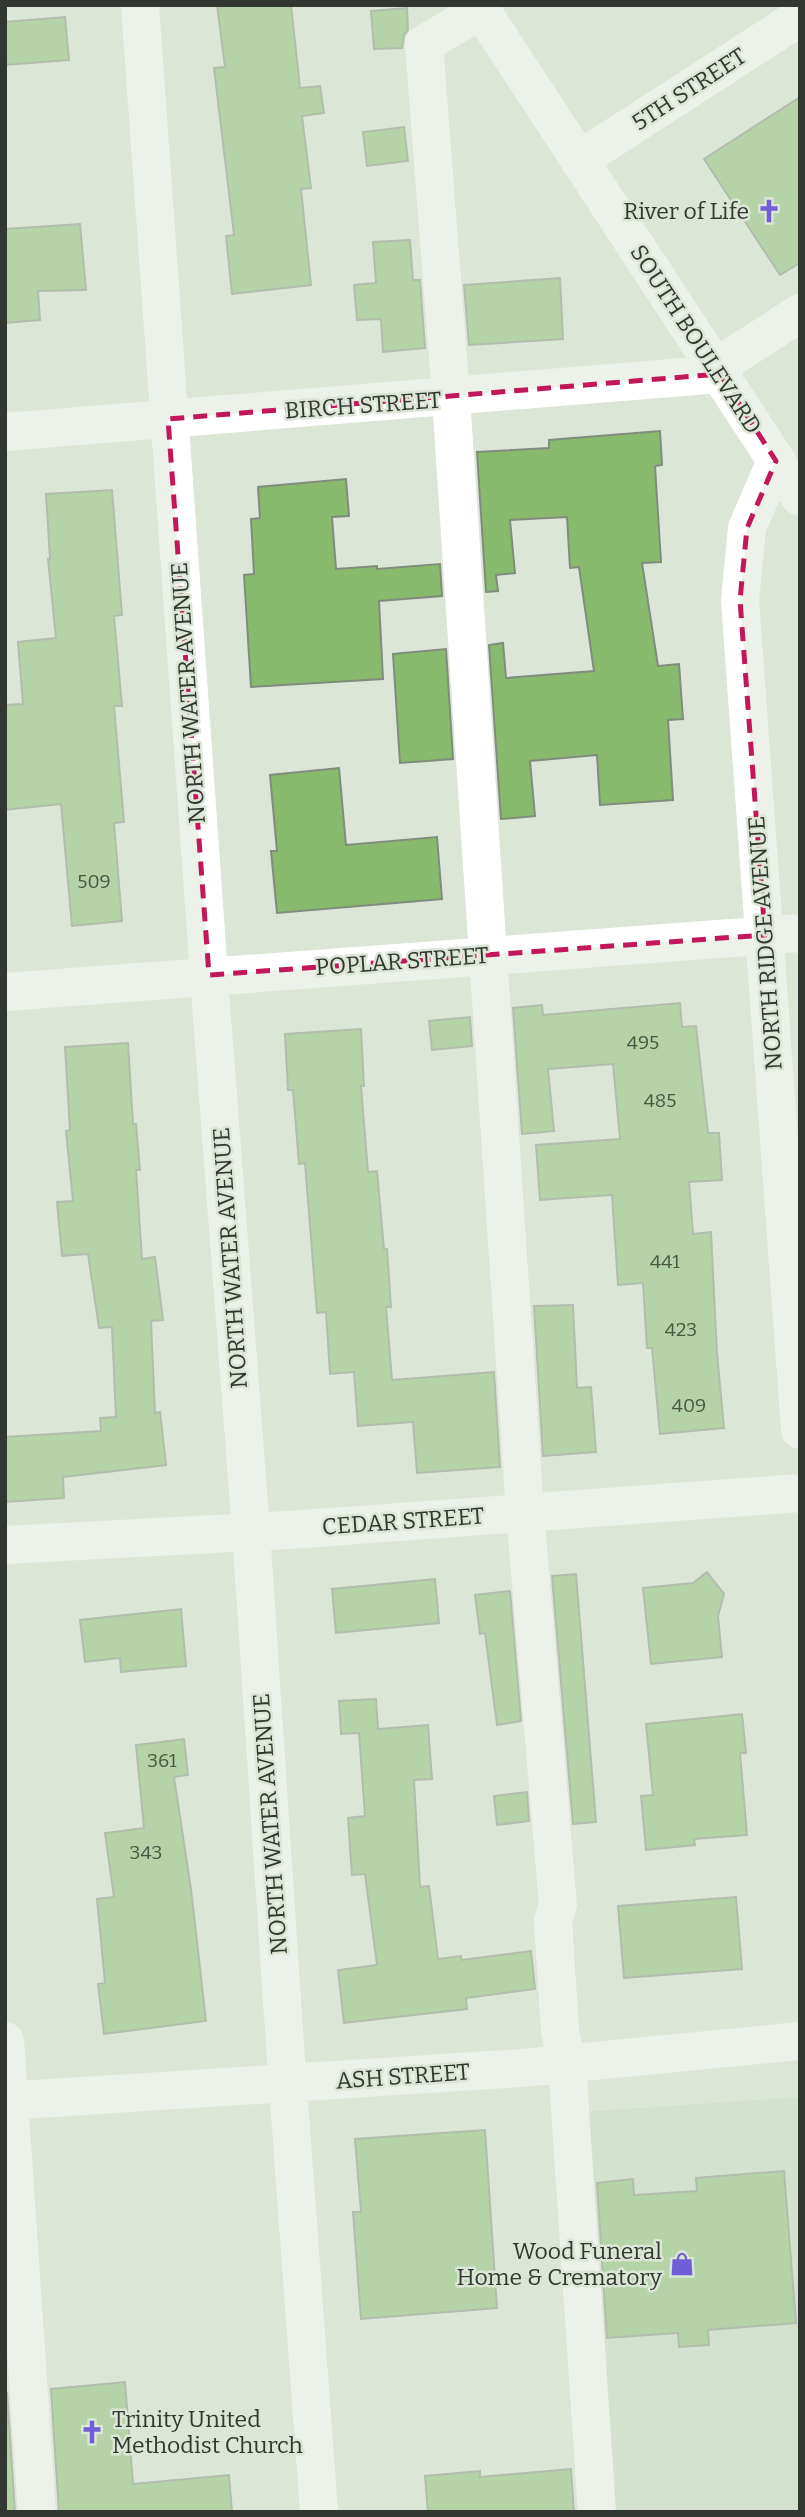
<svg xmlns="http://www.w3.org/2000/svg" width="805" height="2517" font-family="Bitter,serif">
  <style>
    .built { fill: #cddcc6 }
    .building { fill: #87ba6d; stroke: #828c7d; stroke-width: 2 }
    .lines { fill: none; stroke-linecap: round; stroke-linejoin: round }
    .minor { stroke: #fff; stroke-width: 38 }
    .marked { fill: none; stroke: #c2185b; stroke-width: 5; stroke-dasharray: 14 9; stroke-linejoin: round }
    .labels { text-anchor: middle; stroke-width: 5; stroke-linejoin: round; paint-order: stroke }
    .number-label { font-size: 19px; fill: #485840 }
    .street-label { font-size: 23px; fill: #333731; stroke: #dce6d7 }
    .poi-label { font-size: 23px; fill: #333731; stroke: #dce6d7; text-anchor: end }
  </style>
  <rect width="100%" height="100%" fill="#dce6d7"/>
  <!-- built -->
  <path class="built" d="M799 2097 800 2512H606L581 2112Z"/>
  <!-- building -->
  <path class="building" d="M217 5H291L300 88 320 86 324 113 302 116 311 188 301 189 311 285 232 294 226 236 234 235 214 68 225 67Z
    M407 8 408 30 404 35 402 48 374 49 371 11Z
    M65 17 69 60 5 65V22Z
    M800 97V263L780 275 704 159Z
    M404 127 408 161 367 166 363 132Z
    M80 224 86 290 38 291 40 320 5 323V229Z
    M410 240 413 280H420L425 348 383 352 381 319 357 320 354 285 376 283 373 242Z
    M560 278 563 339 469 345 464 285Z
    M660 431 662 465 655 466 661 562 642 563 658 666 679 664 683 719 668 720 673 800 600 805 597 755 530 761 535 816 501 819 489 645 503 643 506 678 594 671 579 567 570 568 567 517 510 520 515 573 496 575 498 591 486 592 477 452 549 448V440Z
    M346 479 349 516 332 517 336 569 377 566V569L440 564 442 596 379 601 383 679 251 687 244 575 254 574 251 519 260 518 258 487Z
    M112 490 122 615 114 616 122 706H114L124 822 114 823 122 921 72 926 61 804 5 810V705L23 704 18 642 56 638 48 559H50L46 494Z
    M446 649 453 759 400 763 393 654Z
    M339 768 346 845 437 837 442 899 277 913 271 851H277L270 775Z
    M680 1003 682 1027 696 1026 708 1133H719L722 1180 689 1182 693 1234 711 1232 717 1353 724 1428 660 1434 652 1348H647L643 1283 618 1285 612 1195 540 1200 536 1145 620 1139 613 1064 548 1069 554 1131 522 1134 513 1008 542 1005 543 1015Z
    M470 1017 472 1046 432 1050 429 1021Z
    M361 1029 364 1086H361L368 1172 377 1171 384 1249H387L391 1307H386L392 1380 494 1372 500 1467 417 1473 413 1422 358 1426 354 1372 330 1374 326 1312 317 1313 305 1163 299 1164 293 1090H288L285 1034Z
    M128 1043 133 1124H136L140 1170H136L142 1259 155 1257 163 1320 151 1321 155 1413 160 1412 166 1465 63 1477 64 1498 5 1502V1437L101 1431 100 1418 116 1417 112 1327 99 1328 88 1254 62 1256 57 1202 73 1201 66 1131 70 1130 65 1047Z
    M573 1305 577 1388 591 1387 596 1452 543 1456 534 1306Z
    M707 1572 724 1594 718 1616 722 1657 651 1664 643 1588 693 1583Z
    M576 1574 596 1822 573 1824 552 1576Z
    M435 1579 439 1623 336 1633 332 1589Z
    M510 1591 521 1721 497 1725 485 1633 480 1634 475 1595Z
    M181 1609 186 1666 121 1672 120 1658 85 1662 80 1620Z
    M376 1699 378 1729 428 1725 432 1779 414 1780 420 1887 429 1886 438 1959 461 1956 462 1960 531 1951 535 1989 466 1998 467 2009 344 2023 338 1970 377 1965 365 1874 352 1875 348 1818 365 1816 359 1733 341 1734 339 1701Z
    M742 1714 746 1753H740L747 1835 694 1839 695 1845 646 1850 641 1796 653 1795 646 1724Z
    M184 1739 188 1775 174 1777 191 1889 206 2021 104 2034 98 1984 105 1983 97 1899 114 1897 105 1833 144 1828 136 1745Z
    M527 1792 529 1821 497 1825 494 1796Z
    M736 1897 742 1969 624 1978 618 1906Z
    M485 2130 497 2308 361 2319 353 2212H361L355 2139Z
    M784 2171 796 2323 708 2330 709 2345 679 2347 678 2333 607 2338 597 2183 633 2179 634 2195 697 2191 696 2178Z
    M125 2382 133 2484 229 2475 232 2512H59L51 2389Z
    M7 2392 15 2512H5Z
    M571 2469 574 2512H428L425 2476 480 2471V2477Z"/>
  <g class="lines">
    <!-- minor -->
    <path class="minor" d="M140 5 212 1017 251 1531 285 2046 319 2512
      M478 5 800 497
      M481 10 424 44 451 398 525 1512 558 1905 553 1921 560 2031 567 2064 570 2109 597 2512
      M579 160 800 17
      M715 368 800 313
      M5 432 720 374
      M776 461 747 528 740 600 800 1430
      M5 992 800 933
      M5 1545 289 1530 800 1493
      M5 2041 37 2512
      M5 2101 522 2068 800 2041"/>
  </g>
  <!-- marked area -->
  <path d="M0 0H805V2517H0ZM720 374 776 461 747 528 740 600 765 935 209 975 168 419Z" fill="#dce6d7" fill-opacity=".55" fill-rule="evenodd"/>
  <path class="marked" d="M720 374 776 461 747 528 740 600 765 935 209 975 168 419Z"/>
  <!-- icons -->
  <defs>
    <g id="church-bare" transform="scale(1.89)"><path d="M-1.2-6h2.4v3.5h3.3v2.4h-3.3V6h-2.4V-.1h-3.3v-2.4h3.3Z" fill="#6f5ed8" stroke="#dce6d7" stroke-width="2.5" paint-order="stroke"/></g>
    <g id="shop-bare" transform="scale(1.89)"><path d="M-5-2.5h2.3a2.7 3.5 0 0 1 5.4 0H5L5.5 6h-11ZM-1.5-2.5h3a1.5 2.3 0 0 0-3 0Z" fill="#6f5ed8" stroke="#dce6d7" stroke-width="2.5" paint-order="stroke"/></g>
  </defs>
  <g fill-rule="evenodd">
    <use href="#church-bare" x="769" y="211"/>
    <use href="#shop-bare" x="682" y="2264"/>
    <use href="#church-bare" x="92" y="2432"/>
  </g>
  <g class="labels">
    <!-- number labels -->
    <g class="number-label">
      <text x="94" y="888">509</text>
      <text x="643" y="1049">495</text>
      <text x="660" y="1107">485</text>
      <text x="665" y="1268">441</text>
      <text x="681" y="1336">423</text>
      <text x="689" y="1412">409</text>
      <text x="162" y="1767">361</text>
      <text x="146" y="1859">343</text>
    </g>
    <!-- street labels -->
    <g class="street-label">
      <text transform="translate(689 89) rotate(-33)" y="8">5TH STREET</text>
      <text transform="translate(696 339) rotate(57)" y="8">SOUTH BOULEVARD</text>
      <text transform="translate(363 405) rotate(-4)" y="8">BIRCH STREET</text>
      <text transform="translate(188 693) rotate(-94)" y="8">NORTH WATER AVENUE</text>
      <text transform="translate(765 943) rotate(-94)" y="8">NORTH RIDGE AVENUE</text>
      <text transform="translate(402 961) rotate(-4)" y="8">POPLAR STREET</text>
      <text transform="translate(230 1258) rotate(-94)" y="8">NORTH WATER AVENUE</text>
      <text transform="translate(403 1521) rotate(-4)" y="8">CEDAR STREET</text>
      <text transform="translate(270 1824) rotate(-94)" y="8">NORTH WATER AVENUE</text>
      <text transform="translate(403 2076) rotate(-4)" y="8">ASH STREET</text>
    </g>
    <!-- poi labels -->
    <g class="poi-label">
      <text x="749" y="219">River of Life</text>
      <text x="662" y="2259">Wood Funeral<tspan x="662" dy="26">Home &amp; Crematory</tspan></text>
      <text x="112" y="2427" text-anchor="start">Trinity United<tspan x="112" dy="26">Methodist Church</tspan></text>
    </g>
  </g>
  <!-- border -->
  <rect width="805" height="2517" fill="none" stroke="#333731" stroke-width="14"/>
</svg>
